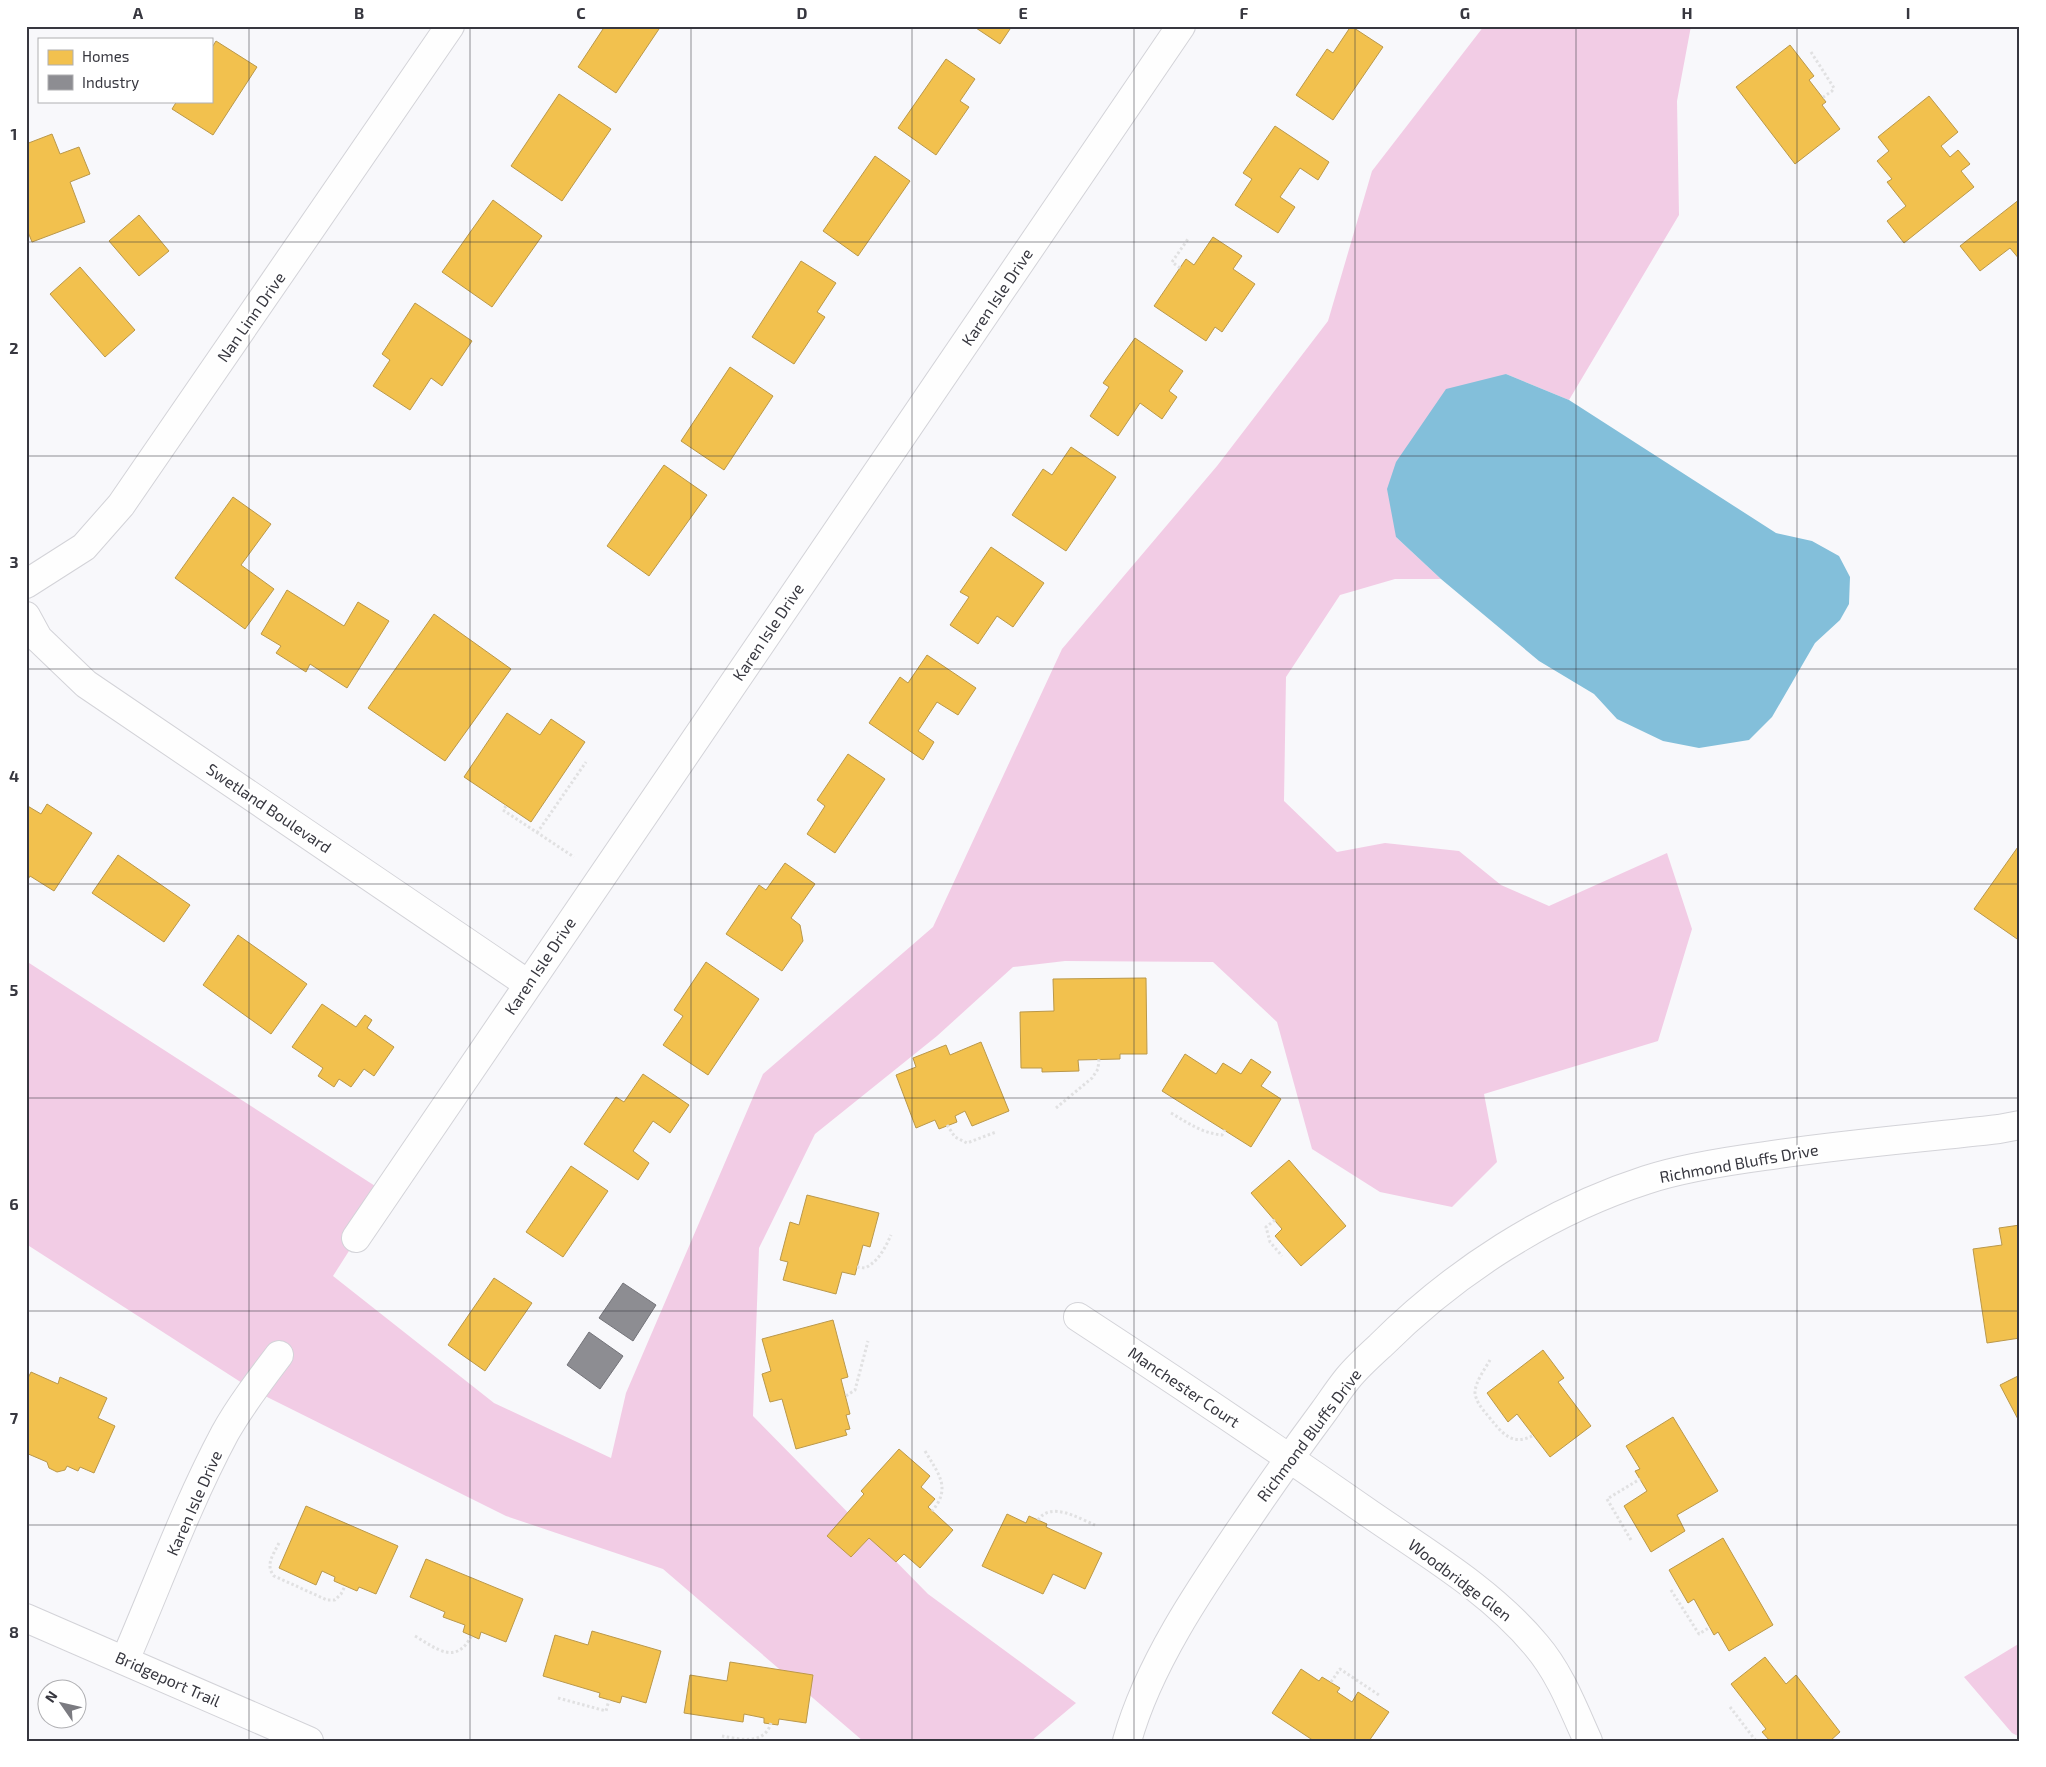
<svg xmlns="http://www.w3.org/2000/svg" width="2046" height="1767" font-family="'Exo 2',sans-serif">
  <style>
    .forest { fill: #f2cce5 }
    .water { fill: #83bfda }
    .homes { fill: #f2c14e; stroke: #ba984a }
    .industry { fill: #8d8d92; stroke: #737379 }
    .lines { fill: none; stroke-linecap: round; stroke-linejoin: round }
    .minor-casing { stroke: #d3d3d8; stroke-width: 30 }
    .path { stroke: #e1e1e2; stroke-width: 3; stroke-dasharray: 2.5 2.5; stroke-linecap: butt }
    .minor { stroke: #fefefe; stroke-width: 28 }
    .grid { fill: none; stroke: #37373f; stroke-width: 1; stroke-opacity: 0.55 }
    .labels { text-anchor: middle; stroke-width: 5; stroke-linejoin: round; paint-order: stroke }
    .street-label { font-size: 16px; fill: #37373f; stroke: #fff }
    .neatline { fill: none; stroke: #37373f; stroke-width: 2 }
    .grid-label { font-size: 16px; text-anchor: middle; font-weight: bold; fill: #37373f }
  </style>
  <rect width="100%" height="100%" fill="#f8f8fb"/>
  <!-- forest -->
  <path class="forest" d="M1484 26H1691L1677 101 1679 215 1569 400 1506 374 1396 537 1441 579H1395L1340 595 1286 677 1284 801 1337 852 1385 843 1459 851 1501 885 1549 906 1667 853 1692 929 1658 1041 1484 1094 1497 1162 1452 1207 1380 1192 1312 1149 1277 1022 1213 962 1065 961 1013 967 937 1036 815 1134 759 1248 753 1416 928 1594 1076 1703 1031 1741H863L663 1569 506 1516 253 1390 26 1244V961L386 1193 333 1276 494 1403 611 1458 626 1393 763 1074 933 927 1062 649 1217 466 1328 321 1372 171Z
    M2020 1643V1737L2012 1733 1964 1677Z"/>
  <!-- water -->
  <path class="water" d="M1506 374 1569 400 1776 533 1812 541 1839 556 1850 577 1849 604 1840 620 1815 643 1772 717 1749 740 1699 748 1663 741 1617 719 1594 694 1539 661 1441 579 1396 537 1387 489 1396 462 1446 389Z"/>
  <!-- homes -->
  <path class="homes" d="M605 26H661L616 93 578 67Z
    M973 26H1012L1000 44Z
    M1351 26 1383 47 1333 120 1296 95 1327 49 1333 53Z
    M216 41 257 67 213 135 172 109 177 101H211V49Z
    M1790 45 1814 76 1809 80 1826 102 1822 105 1840 129 1795 164 1736 87Z
    M946 59 975 79 960 101 969 107 936 155 898 128Z
    M559 94 611 129 562 201 511 166Z
    M1929 96 1958 132 1941 146 1950 157 1958 150 1970 164 1961 171 1974 187 1904 243 1887 221 1906 206 1887 182 1892 179 1877 161 1889 151 1878 137Z
    M1275 126 1329 162 1318 180 1300 168 1280 197 1295 207 1278 233 1235 205 1252 179 1243 173Z
    M52 134 60 154 79 147 90 174 70 182 85 222 32 242 26 227V144Z
    M875 156 910 181 858 256 823 231Z
    M2020 199V260L2010 248 1980 271 1960 246Z
    M493 200 542 236 492 307 442 272Z
    M139 215 169 251 139 276 109 241Z
    M1213 237 1242 256 1233 269 1255 284 1222 332 1215 327 1206 341 1154 306 1186 259 1194 265Z
    M801 261 836 283 817 312 825 317 794 364 752 337Z
    M80 267 135 330 105 357 50 294Z
    M415 303 472 341 442 386 431 378 410 410 373 386 390 360 382 354Z
    M1135 338 1183 371 1169 391 1177 397 1162 419 1140 403 1118 436 1090 416 1109 387 1103 383Z
    M730 367 773 396 724 470 681 441Z
    M1071 447 1116 477 1066 551 1012 515 1043 469 1052 475Z
    M664 465 707 495 649 576 607 546Z
    M233 497 271 524 241 565 274 589 245 629 175 578Z
    M991 547 1044 583 1013 627 997 616 978 644 950 625 969 597 960 592Z
    M287 590 344 626 358 602 389 621 347 688 310 664 306 672 276 653 281 646 261 634Z
    M434 614 511 669 445 761 368 708Z
    M927 655 976 688 958 715 937 702 918 731 934 742 923 760 869 723 900 677 908 683Z
    M507 713 540 735 551 719 585 742 531 822 464 777Z
    M848 754 885 779 835 853 807 834 825 806 817 800Z
    M47 804 92 833 54 891 30 876 26 883V805L41 814Z
    M2020 844V941L1974 909Z
    M118 855 190 905 164 942 92 893Z
    M785 863 815 884 791 918 800 925 803 941 782 971 726 934 759 885 766 890Z
    M238 935 307 984 271 1034 203 985Z
    M706 962 759 999 708 1075 663 1045 683 1016 674 1010Z
    M1146 978 1147 1054H1120V1059L1078 1060 1079 1071 1042 1072V1068H1021L1020 1012 1054 1011 1053 979Z
    M322 1004 356 1027 365 1015 372 1020 367 1028 394 1047 374 1076 364 1069 351 1087 339 1079 334 1087 318 1076 323 1068 292 1047Z
    M981 1042 1009 1111 972 1126 965 1111 955 1116 957 1122 939 1129 935 1120 916 1128 896 1075 916 1067 913 1058 946 1045 950 1055Z
    M1185 1054 1216 1074 1223 1063 1241 1074 1251 1059 1271 1072 1261 1086 1281 1099 1251 1147 1162 1091Z
    M643 1074 689 1105 670 1133 653 1121 633 1151 649 1163 638 1180 584 1144 616 1097 624 1102Z
    M1289 1160 1346 1226 1301 1266 1275 1236 1282 1229 1251 1193Z
    M571 1166 608 1191 563 1257 526 1232Z
    M807 1195 879 1213 870 1247 863 1245 855 1275 842 1272 836 1294 783 1280 788 1262 780 1260 790 1222 799 1225Z
    M2020 1225V1338L1987 1343 1973 1249 2002 1245 1999 1228Z
    M494 1278 532 1303 485 1371 448 1345Z
    M833 1320 848 1377 841 1379 850 1414 846 1415 850 1429 845 1430 847 1435 796 1449 782 1399 770 1402 762 1374 771 1371 762 1339Z
    M1543 1350 1564 1378 1558 1382 1591 1426 1550 1457 1517 1414 1508 1422 1487 1393Z
    M31 1372 58 1384 60 1377 107 1398 98 1418 115 1426 94 1473 80 1467 78 1471 67 1466 65 1470 57 1472 49 1468 47 1462 26 1453V1382Z
    M2020 1375V1423L2000 1385Z
    M1673 1417 1718 1491 1677 1515 1685 1531 1651 1552 1624 1506 1647 1491 1635 1471 1640 1469 1626 1446Z
    M899 1449 930 1476 921 1487 935 1499 928 1507 953 1530 920 1568 904 1554 896 1562 869 1538 851 1557 827 1536 864 1494 861 1491Z
    M306 1506 398 1546 376 1594 359 1587 357 1591 334 1581 335 1577 322 1571 316 1585 279 1568Z
    M1007 1514 1026 1523 1029 1516 1047 1524 1046 1527 1102 1553 1085 1589 1053 1574 1043 1594 982 1566Z
    M1723 1538 1773 1625 1729 1651 1718 1632 1714 1635 1694 1599 1688 1603 1669 1570Z
    M426 1559 523 1599 506 1642 481 1632 479 1639 463 1632 465 1625 443 1617 445 1612 410 1597Z
    M592 1631 661 1651 646 1703 622 1696 620 1703 599 1697 600 1693 543 1676 555 1635 588 1645Z
    M1765 1657 1786 1684 1796 1675 1840 1732 1830 1741H1770L1762 1732 1766 1729 1731 1684Z
    M730 1662 813 1675 806 1723 779 1719 778 1725 764 1723V1718L744 1714 743 1722 684 1713 690 1675 727 1681Z
    M1301 1669 1319 1681 1322 1677 1340 1688 1337 1692 1352 1702 1358 1692 1389 1712 1369 1741H1314L1272 1713Z"/>
  <!-- industry -->
  <path class="industry" d="M623 1283 656 1305 633 1341 599 1318Z
    M589 1332 623 1356 600 1389 567 1365Z"/>
  <g class="lines">
    <!-- minor casing -->
    <g class="minor-casing">
      <path id="minor" d="M26 584 84 547 121 505 450 26
        M26 616 38 638 86 684 528 984
        M356 1238 1181 26
        M1078 1317C1176 1381 1274 1447 1370 1514 1428 1554 1491 1591 1536 1645 1560 1673 1573 1708 1588 1741
        M26 1618 309 1741
        M125 1660C158 1584 186 1506 225 1433 240 1406 260 1380 279 1355
        M1127 1741C1150 1658 1209 1576 1257 1505 1279 1473 1301 1442 1324 1411 1332 1400 1339 1389 1348 1378 1357 1367 1369 1356 1380 1346 1454 1272 1547 1212 1646 1180 1682 1168 1728 1161 1765 1156 1843 1144 1921 1138 1999 1129L2020 1125"/>
    </g>
    <!-- path -->
    <path class="path" d="M1811 52 1834 88 1832 91 1822 98
      M1180 268 1172 262 1188 239
      M506 806 503 810 574 857
      M537 833 586 762
      M1056 1108 1092 1078 1098 1069 1099 1059
      M1171 1113C1188 1123 1202 1133 1222 1135L1225 1130
      M947 1125 955 1137 967 1143 996 1132
      M1275 1220 1266 1227 1270 1242 1282 1256
      M857 1267 865 1268C879 1261 885 1248 891 1235
      M1490 1360C1485 1369 1475 1382 1475 1393 1476 1402 1483 1410 1489 1417 1502 1433 1512 1447 1534 1435
      M846 1396 855 1390 868 1341
      M925 1451C938 1473 952 1488 932 1511
      M1038 1520C1051 1501 1078 1518 1095 1525
      M1631 1540 1607 1499 1640 1479
      M279 1543C273 1555 265 1565 274 1576L327 1600H335L341 1594 345 1586
      M1671 1590 1699 1634 1710 1627
      M415 1636C437 1649 456 1666 472 1635
      M1331 1682 1340 1669 1379 1695
      M558 1698 606 1711 609 1700
      M1730 1707 1756 1741
      M722 1736C739 1739 764 1746 771 1723"/>
    <!-- minor -->
    <use href="#minor" class="minor"/>
  </g>
  <!-- grid -->
  <path class="grid" d="M249 26V1741M470 26V1741M691 26V1741M912 26V1741M1134 26V1741M1355 26V1741M1576 26V1741M1797 26V1741M26 242H2020M26 456H2020M26 669H2020M26 884H2020M26 1098H2020M26 1311H2020M26 1525H2020"/>
  <g class="labels">
    <!-- street labels -->
    <g class="street-label">
      <text transform="translate(997 297) rotate(-56)" y="6">Karen Isle Drive</text>
      <text transform="translate(251 317) rotate(-55)" y="6">Nan Linn Drive</text>
      <text transform="translate(768 632) rotate(-56)" y="6">Karen Isle Drive</text>
      <text transform="translate(269 808) rotate(34)" y="6">Swetland Boulevard</text>
      <text transform="translate(540 966) rotate(-56)" y="6">Karen Isle Drive</text>
      <text transform="translate(1739 1163) rotate(-10)" y="6">Richmond Bluffs Drive</text>
      <text transform="translate(1184 1387) rotate(34)" y="6">Manchester Court</text>
      <text transform="translate(1309 1435) rotate(-53)" y="6">Richmond Bluffs Drive</text>
      <text transform="translate(194 1503) rotate(-66)" y="6">Karen Isle Drive</text>
      <text transform="translate(1460 1580) rotate(37)" y="6">Woodbridge Glen</text>
      <text transform="translate(168 1679) rotate(24)" y="6">Bridgeport Trail</text>
    </g>
  </g>
  <!-- border -->
  <rect width="2046" height="1767" fill="none" stroke="#ffffff" stroke-width="55"/>
  <!-- legend -->
  <rect x="38" y="38" width="175" height="65" fill="#ffffff" stroke="#afafb2"/>
  <rect x="48" y="50" width="25" height="15" fill="#f2c14e" stroke="#afafb2"/>
  <text x="82" y="62" font-size="15" fill="#37373f">Homes</text>
  <rect x="48" y="75" width="25" height="15" fill="#8d8d92" stroke="#afafb2"/>
  <text x="82" y="88" font-size="15" fill="#37373f">Industry</text>
  <!-- north arrow -->
  <g transform="translate(62 1704) rotate(304)"><circle r="24" fill="#ffffff" stroke="#afafb2"/>
  <path d="M0-4L9 19L0 12L-9 19Z" fill="#7b7b81"/>
  <text y="-8" font-size="14" font-weight="bold" text-anchor="middle" fill="#37373f">N</text>
  </g>
  <rect x="28" y="28" width="1990" height="1712" class="neatline"/>
  <g class="grid-label">
    <text x="138" y="19">A</text>
    <text x="359" y="19">B</text>
    <text x="581" y="19">C</text>
    <text x="802" y="19">D</text>
    <text x="1023" y="19">E</text>
    <text x="1244" y="19">F</text>
    <text x="1465" y="19">G</text>
    <text x="1687" y="19">H</text>
    <text x="1908" y="19">I</text>
    <text x="14" y="140">1</text>
    <text x="14" y="354">2</text>
    <text x="14" y="568">3</text>
    <text x="14" y="782">4</text>
    <text x="14" y="996">5</text>
    <text x="14" y="1210">6</text>
    <text x="14" y="1424">7</text>
    <text x="14" y="1638">8</text>
  </g>
</svg>
